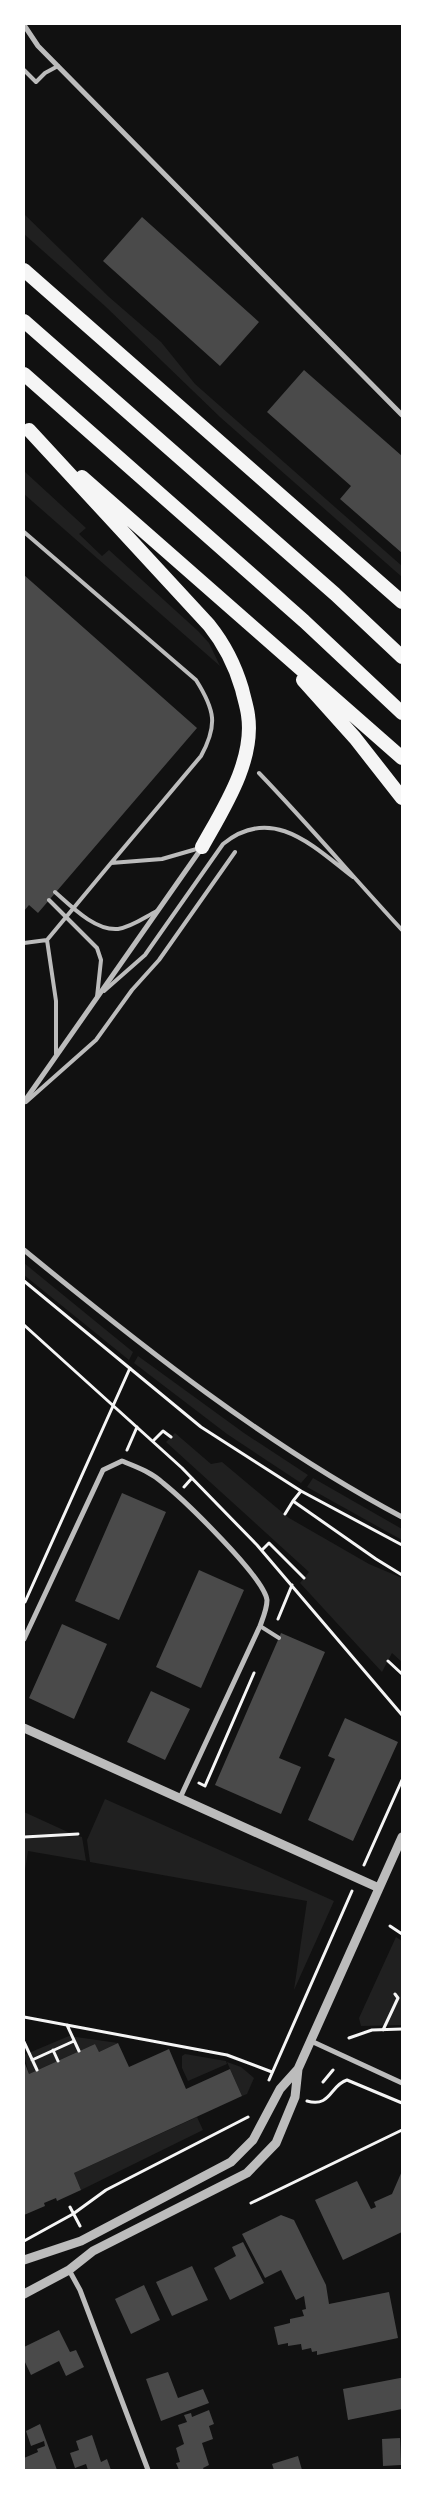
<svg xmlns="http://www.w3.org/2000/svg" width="426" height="2494" font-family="'Source Sans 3',sans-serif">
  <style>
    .green { fill: #202020 }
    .building { fill: #4a4a4a }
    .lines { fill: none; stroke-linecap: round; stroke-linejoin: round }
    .path { stroke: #f5f5f5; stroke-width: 3 }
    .service { stroke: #bcbcbc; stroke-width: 4 }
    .minor { stroke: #bcbcbc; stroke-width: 5 }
    .tertiary { stroke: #bcbcbc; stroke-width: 9 }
    .trunk { stroke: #f5f5f5; stroke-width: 14 }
  </style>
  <rect width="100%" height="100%" fill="#111"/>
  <!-- green -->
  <path class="green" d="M24 214 109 297 161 342 195 384 402 566V577L220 417 105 306 24 234Z
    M24 471 86 528 79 534 102 556 109 550 198 631 209 643 220 666 24 494Z
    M24 1263 133 1352 129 1360 24 1275Z
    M138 1356 244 1433 308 1475 301 1483 227 1434 134 1363Z
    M175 1433 211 1464 222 1462 289 1518 369 1564 402 1578V1662L392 1653 382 1672 300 1583 309 1572 166 1442Z
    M313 1478 402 1529V1540L307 1487Z
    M105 1799 334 1901 294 1990 307 1901 90 1862 87 1840Z
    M24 1812 70 1833 24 1835Z
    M78 1836 82 1837 86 1861 28 1851 24 1876V1838Z
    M396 1937 402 1941V2025L361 2026 359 2018Z
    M69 2036 118 2043 99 2052 95 2044 29 2074 24 2055Z
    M185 2054 226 2061 227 2064 188 2081 182 2068V2056Z
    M227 2062 241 2067 254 2078 247 2094 242 2096Z
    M197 2117 203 2130 81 2190 74 2173Z"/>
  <!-- building -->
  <path class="building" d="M142 217 259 322 220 366 103 261Z
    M304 370 402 456V553L340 499 351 486 267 412Z
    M24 575 197 728 38 913 29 905 24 911Z
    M122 1493 166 1512 119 1620 75 1601Z
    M199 1570 244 1590 201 1688 156 1667Z
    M62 1624 107 1644 74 1719 29 1698Z
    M281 1633 325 1652 279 1758 301 1767 281 1814 215 1785Z
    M151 1691 190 1709 165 1760 127 1742Z
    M345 1718 398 1742 353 1841 308 1820 335 1759 328 1756Z
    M118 2043 129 2067 169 2049 186 2089 230 2069 242 2096 74 2173 81 2190 57 2201 56 2198 44 2203 45 2206 24 2215V2061L29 2074 95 2044 99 2052Z
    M402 2171V2232L343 2260 315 2200 357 2181 371 2209 376 2207 374 2202 392 2194Z
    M281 2215 294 2220 326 2285 329 2304 389 2292 398 2338 317 2355V2351L312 2352 311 2348 302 2350 301 2344 288 2346V2343L278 2345 274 2327 290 2323V2319L304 2316 302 2310 306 2309 304 2296 296 2300 281 2270 265 2278 242 2234Z
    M243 2242 264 2283 230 2300 214 2268 236 2256 232 2247Z
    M192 2266 208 2300 172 2316 156 2282Z
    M144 2285 160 2320 131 2334 115 2299Z
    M59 2330 70 2352 76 2350 84 2367 66 2376 59 2361 31 2375 24 2360V2347Z
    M168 2372 178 2398 203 2389 209 2403 161 2421 146 2379Z
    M400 2378H402V2409L348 2420 343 2389Z
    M209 2410 214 2424 209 2426 213 2439 202 2443 209 2465 203 2468 204 2470H179L176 2463 180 2462 176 2448 184 2444 178 2425 187 2422 184 2415 191 2413 192 2417Z
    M40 2424 57 2470H24V2458L38 2452 37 2449 45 2446 44 2441 31 2446 26 2431Z
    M92 2435 101 2462 107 2459 111 2470H88L86 2464 75 2468 70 2453 79 2450 76 2441Z
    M400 2438 401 2465 383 2466 382 2439Z
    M298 2456 302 2470H274L272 2464Z"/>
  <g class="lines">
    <!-- path -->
    <path class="path" d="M24 1281 201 1427 301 1491 402 1545
      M24 1325 182 1468 257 1545 402 1715
      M153 1441 163 1431 171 1437
      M127 1450 137 1427
      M184 1487 192 1478
      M301 1491 293 1501 376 1559 402 1575
      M285 1514 293 1501
      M262 1550 269 1543 304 1578
      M25 1602 130 1368
      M278 1619 292 1585
      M388 1661 402 1674
      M199 1783 205 1786 254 1673
      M24 1837 78 1834
      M364 1865 402 1780
      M390 1926 402 1934
      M24 2017 227 2055 272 2072
      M67 2025 79 2051
      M383 2030 398 1998 395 1994
      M349 2038 372 2030 402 2029
      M24 2042 37 2070
      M53 2050 58 2061
      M32 2060 74 2041
      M269 2080 352 1891
      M323 2082 333 2070
      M307 2101C331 2108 330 2085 347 2080L402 2103
      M251 2203 402 2130
      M70 2207 80 2226
      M24 2241 73 2214 106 2190 248 2117"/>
    <!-- service -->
    <path class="service" d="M24 70 36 82 45 73 58 66
      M24 532 196 680C215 710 218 725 201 756L111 863
      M259 773C308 824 354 878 402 930
      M55 892C71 906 95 931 118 929 132 927 145 917 157 911
      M49 900 97 948 101 960 97 997
      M47 940 56 1001V1054
      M24 943 47 940 111 863 162 859 200 848
      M104 991 145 955 223 844C272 804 313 846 353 877
      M26 1102 96 1040 132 990 159 960 235 852
      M260 1626 279 1638"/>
    <!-- minor -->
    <path class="minor" d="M24 25 38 46 402 415
      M24 1102 201 849
      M24 1250C144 1348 265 1444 402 1517
      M24 1639 103 1470 122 1461C137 1467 151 1472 163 1483 184 1500 264 1577 267 1600 267 1609 263 1618 260 1626L180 1798
      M311 2041 402 2083
      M69 2270 80 2290 148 2470"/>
    <!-- tertiary -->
    <path class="tertiary" d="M24 1728 379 1888
      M24 2260 81 2241 231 2162 253 2140 280 2089 298 2069 402 1837
      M24 2294 69 2270 93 2251 247 2173 276 2143 295 2097 298 2069"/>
    <!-- trunk -->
    <path class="trunk" d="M24 270 402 602
      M24 321 335 594 402 657
      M24 374 304 621 402 713
      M29 430 209 625C225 645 235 665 242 689 244 698 247 707 248 715 255 761 223 809 202 847
      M82 477 402 758
      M303 680 355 738 402 798"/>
  </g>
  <!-- border -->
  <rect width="426" height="2494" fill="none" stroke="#ffffff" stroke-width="50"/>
</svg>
